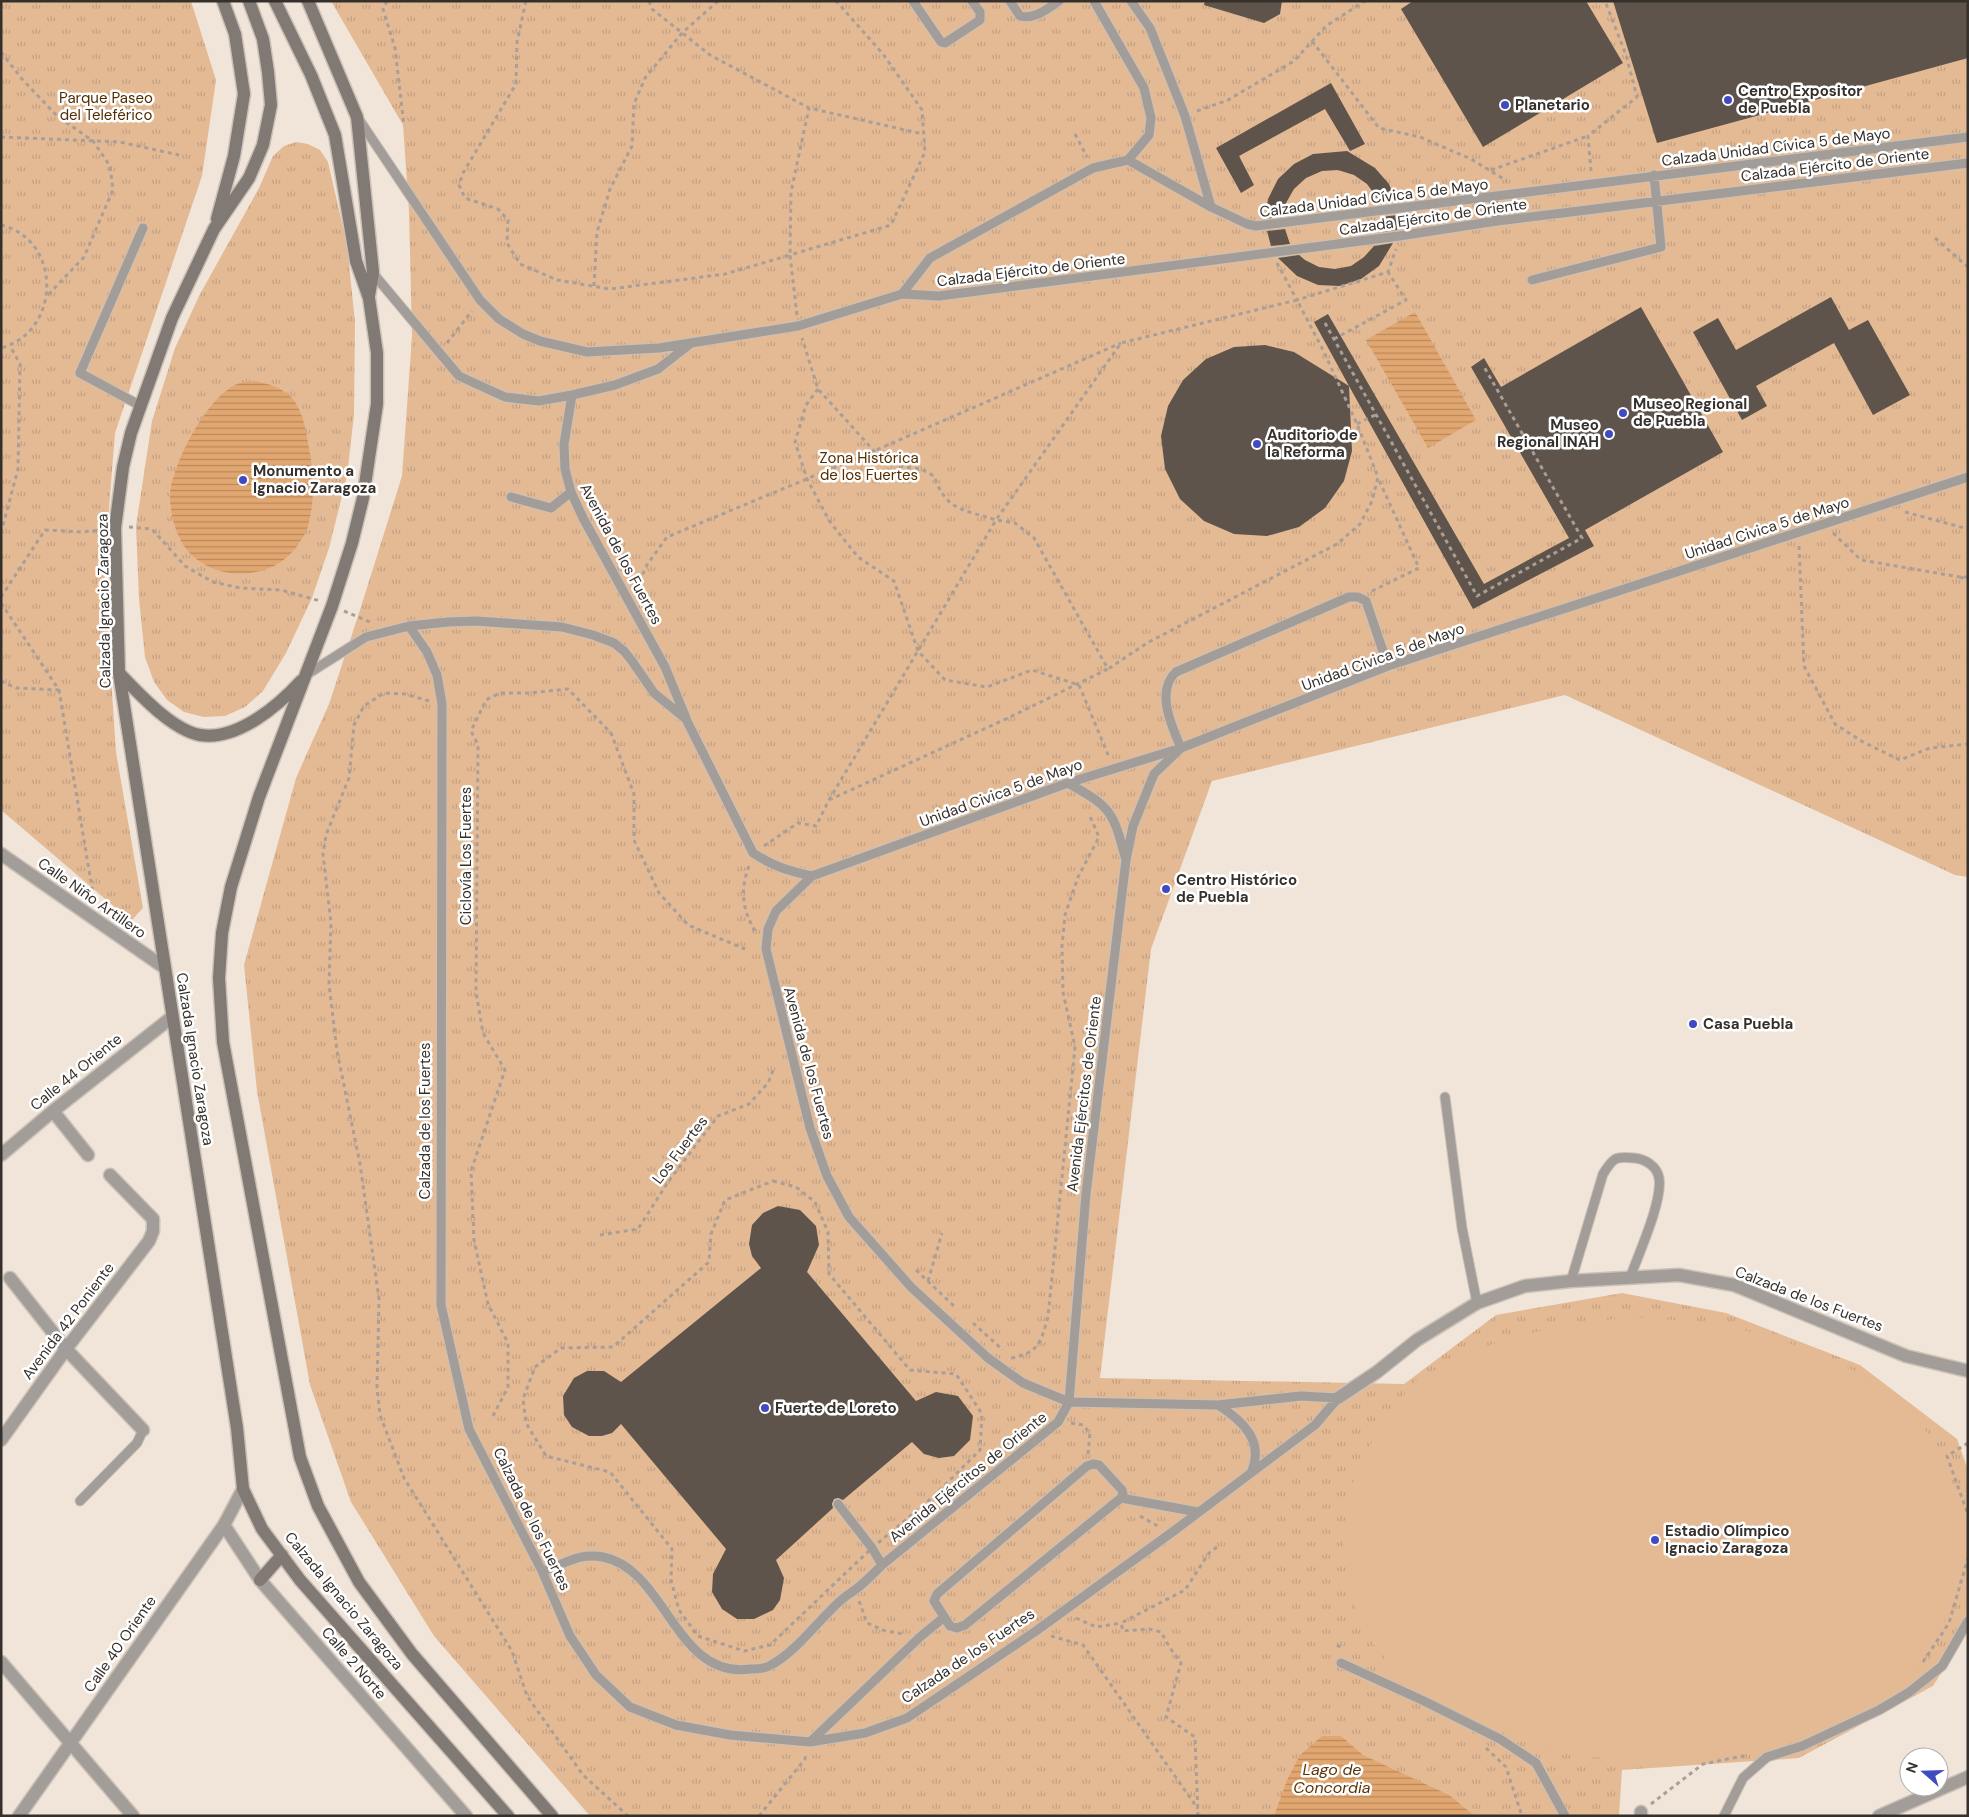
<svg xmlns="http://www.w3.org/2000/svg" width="1969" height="1817" font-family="'DM Sans',sans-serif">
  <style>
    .park { fill: url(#park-tufts) }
    .garden { fill: #e4ba95 }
    .water { fill: url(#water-rules) }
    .building { fill: #5f544b }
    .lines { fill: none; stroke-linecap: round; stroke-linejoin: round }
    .lane-casing { stroke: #cbc1b7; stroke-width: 11 }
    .street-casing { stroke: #cbc1b7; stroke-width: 15 }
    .secondary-casing { stroke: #cbc1b7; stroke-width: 15 }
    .path { stroke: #a99f97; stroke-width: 3; stroke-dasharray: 4 4; stroke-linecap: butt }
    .lane { stroke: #a29d98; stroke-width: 9 }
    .street { stroke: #a29d98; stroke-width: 12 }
    .secondary { stroke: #817973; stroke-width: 12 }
    .poi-dot { fill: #404bbf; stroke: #fff; stroke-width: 2 }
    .labels { text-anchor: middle; stroke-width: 5; stroke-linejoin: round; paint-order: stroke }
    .poi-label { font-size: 15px; font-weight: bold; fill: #35302c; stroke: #fff; text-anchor: start }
    .park-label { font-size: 15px; fill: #532d00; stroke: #fff }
    .street-label { font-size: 15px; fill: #35302c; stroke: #fff }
    .water-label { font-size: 16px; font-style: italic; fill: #5b3407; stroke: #fff }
  </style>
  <defs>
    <pattern id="park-tufts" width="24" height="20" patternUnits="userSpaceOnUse" patternTransform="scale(1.25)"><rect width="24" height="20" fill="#e4ba95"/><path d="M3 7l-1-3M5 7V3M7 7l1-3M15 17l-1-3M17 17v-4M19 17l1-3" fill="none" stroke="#c4a081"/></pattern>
    <pattern id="water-rules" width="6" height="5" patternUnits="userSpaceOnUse" patternTransform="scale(1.25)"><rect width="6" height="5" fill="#e2a770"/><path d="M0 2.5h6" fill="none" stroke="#b8885c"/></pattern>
  </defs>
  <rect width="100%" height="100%" fill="#f1e5da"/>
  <!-- park -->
  <path class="park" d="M1 1H191L216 80 202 176 115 433 104 571 116 752 143 908 131 921 1 810Z
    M331 1H1968V877L1955 875 1565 695 1212 781 1151 949 1100 1378 1404 1384 1496 1315 1622 1293 1726 1313 1860 1365 1957 1439 1968 1470V1631L1933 1686 1799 1758 1622 1770 1619 1816H590L434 1636 351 1502 310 1385 257 1091 244 965 296 778 329 704 360 610 402 476 412 336 409 211 403 125Z
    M296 142 308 144 320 150 328 162 347 245 355 322 354 415 347 476 329 548 312 598 286 653 263 691 245 707 225 716 204 717 184 712 167 700 154 682 145 657 139 599 136 526 152 421 175 348 199 296 259 188 273 156 284 146Z"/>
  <!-- garden -->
  <path class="garden" d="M1628 1317 1718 1323 1789 1343 1859 1373 1904 1404 1935 1442 1959 1497 1968 1548 1956 1595 1935 1641 1908 1680 1871 1710 1820 1734 1769 1750 1702 1761 1644 1762 1584 1756 1512 1736 1448 1709 1400 1677 1363 1631 1347 1579 1343 1538 1354 1478 1382 1421 1416 1380 1465 1354 1510 1338 1557 1327Z"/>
  <!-- water -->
  <path class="water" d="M1415 312 1476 420 1428 448 1366 340Z
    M255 381C269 384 281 387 292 398 303 410 306 432 309 448 314 473 315 501 308 526 307 531 304 536 301 540 287 565 260 576 231 573 210 571 189 558 180 539 173 525 170 510 170 495 172 464 209 392 240 383 245 382 250 382 255 381Z
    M1322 1736H1341L1363 1755 1449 1795 1475 1816H1274L1287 1780 1300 1755Z"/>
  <!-- building -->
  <path class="building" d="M1205 1H1282L1280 14 1264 23 1204 5Z
    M1413 1H1586L1623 63 1483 147 1401 9Z
    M1613 1H1968V58L1657 143Z
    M1331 83 1365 144 1350 151 1325 109 1239 156 1254 185 1241 193 1216 148Z
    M1347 151 1375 168 1389 184 1396 202 1379 204 1377 198 1367 184 1354 175 1338 170 1322 171 1306 178 1294 189 1286 203 1284 216 1265 219 1268 199 1278 179 1294 164 1313 154Z
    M1398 215 1397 230 1380 232 1381 217Z
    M1285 229 1290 244 1271 246 1267 231Z
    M1393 243 1379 266 1361 279 1340 286 1318 285 1297 276 1278 258 1299 255 1305 260 1319 267 1335 269 1351 266 1364 257 1374 246Z
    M1831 297 1849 330 1868 320 1910 395 1873 415 1834 343 1756 386 1767 406 1742 420 1693 332 1718 318 1736 350Z
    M1641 307 1723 452 1585 530 1594 546 1473 609 1349 386 1352 451 1344 481 1325 508 1299 527 1267 536 1234 534 1204 521 1180 499 1165 469 1161 436 1168 406 1183 380 1206 359 1234 347 1265 345 1294 352 1349 386 1314 322 1328 314 1484 584 1569 538 1471 367 1484 358 1501 387Z
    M778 1206 800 1210 816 1226 819 1245 807 1272 916 1401 936 1392 958 1396 973 1416 970 1440 954 1456 939 1458 924 1454 912 1442 843 1500 838 1498 834 1499 832 1504 833 1508 776 1560 784 1578 780 1600 773 1610 754 1619H737L722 1609 712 1592 713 1574 726 1549 621 1424 612 1433 602 1436H589L572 1427 564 1415 563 1396 574 1378 587 1371H604L621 1382 761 1268 752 1256 749 1244 752 1225 763 1213Z"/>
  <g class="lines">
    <!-- lane casing -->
    <g class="lane-casing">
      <path id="lane" d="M913 1 941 42 945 43 980 20V12L972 1
        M1010 1 1020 16C1034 20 1047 9 1059 1
        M1094 1 1144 88 1151 118 1149 135 1128 160
        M1131 1 1150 28 1185 116 1211 207
        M358 118 480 300 499 319 523 334 540 341 587 352 659 348 798 326 902 294 930 258 1093 168 1128 160 1211 207 1247 224 1256 226 1968 137
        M1493 198 1497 221
        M371 271 459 376 505 397 539 401 572 395 615 385 658 369 690 344
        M1532 280 1661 247 1654 175
        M902 294 939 296 1399 236 1497 221 1968 163
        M572 395 564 444 565 469 571 492 583 518 665 667 686 718
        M141 406 80 373 143 228
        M511 497 551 508 571 492
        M409 626 448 622 476 621 562 627 593 635 614 643 624 651 632 661 654 693 686 719 753 853C773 866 788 871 812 876
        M306 675 366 637 409 626 427 652 437 675 442 704 441 1305 469 1429 542 1571 570 1636 596 1675 630 1707 676 1725 730 1735 810 1742 865 1733 907 1718 1036 1631 1171 1533 1315 1425 1338 1398
        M1068 783C1110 807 1113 810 1125 857
        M1445 1097 1462 1228 1477 1303
        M1571 1281 1603 1174C1613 1158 1615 1156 1634 1158 1645 1159 1657 1166 1659 1178 1663 1201 1638 1255 1630 1278
        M1338 1398 1301 1396 1218 1405 1069 1402 1023 1383 988 1358 911 1287 849 1217 827 1176 810 1128 766 949 768 929 776 911 812 876 1068 783 1181 748 1388 666 1968 477
        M1218 1405C1243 1421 1265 1441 1251 1473
        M1093 1464 1099 1465 1122 1490 1123 1494 1121 1498 965 1625 957 1628 950 1626 934 1601 937 1594 1087 1466Z
        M1121 1498 1198 1512
        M80 1501 137 1443 143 1430
        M838 1504 872 1548 882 1565
        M542 1571C564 1565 579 1552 603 1557 666 1569 676 1680 750 1669 756 1669 764 1669 769 1666 794 1654 818 1621 839 1602 845 1596 853 1592 860 1586 868 1579 875 1572 882 1565L1058 1422 1069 1402 1086 1194 1126 860 1133 826 1154 774 1181 748C1172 727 1155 691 1176 672L1349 597H1358L1366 601 1388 666
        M1341 1663 1424 1701 1500 1739 1536 1763 1565 1816
        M810 1742 920 1637 943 1618
        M1724 1816 1743 1778 1767 1757 1802 1746 1879 1710 1908 1693 1942 1666 1968 1621"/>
    </g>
    <!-- street casing -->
    <g class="street-casing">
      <path id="street" d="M1 854 165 968
        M53 1111 88 1155
        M1 1155 53 1111 172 1017
        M10 1278 66 1349 143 1430
        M1338 1398 1377 1372 1417 1340 1477 1303 1525 1286 1571 1281 1679 1275 1734 1285 1906 1356 1968 1371
        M1 1440 66 1349 149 1241 153 1231V1219L110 1175
        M224 1525 260 1580 466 1816
        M1 1662 133 1816
        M19 1816 224 1525 243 1489
        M1641 1816V1812
        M1879 1816 1968 1777"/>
    </g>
    <!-- secondary casing -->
    <g class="secondary-casing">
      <path id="secondary" d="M249 1 263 39 268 72 271 105 263 145 249 178 214 229 172 318 131 433 123 467 115 528 119 673 237 1428 243 1489 262 1529 300 1580 508 1816
        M275 1 311 75 335 135 356 261 369 298 377 353V404L363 498 352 543 332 606 259 797 231 887 222 933 219 978 223 1042 300 1457 318 1506 359 1582 412 1654 552 1816
        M308 1 357 117 373 272 369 296
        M217 219 234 156 244 94 235 34 223 1
        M119 673C138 693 172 730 200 735 237 741 278 706 301 681
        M260 1580 282 1555"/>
    </g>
    <!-- path -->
    <path class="path" d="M387 1 383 9 395 48 404 126
      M526 1 517 42 516 84 463 173 459 185 465 198 498 209 508 220 507 243 520 264 557 280 610 289 725 274 790 255 791 192 809 108
      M649 1 652 9 710 55 809 108 923 134
      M1312 41 1379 128 1420 137 1471 159 1507 181
      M1 52 22 79 57 116 93 141 110 166 113 190 84 257 47 296
      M1197 111 1228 100 1294 61 1326 26 1365 1
      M1075 134 1087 157
      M1 137 120 142 179 155
      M1491 170 1588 136
      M1591 171 1588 136 1637 97 1626 55 1605 1
      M1 225C63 240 61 332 1 348
      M1935 238 1968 267
      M1277 263 1297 300 1388 272 1396 249
      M594 286 597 232 610 189 632 146 634 104 645 78 682 33 718 1
      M797 315 790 255 891 225 925 152 922 110 883 54 836 1
      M1325 323 1477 596 1582 538 1483 365
      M1334 339 1406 300 1388 272
      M447 343 472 311
      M818 389 806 405 795 442 807 479 830 522 858 557 894 581 918 651 945 680 987 687 1032 670 1079 685 1109 757
      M1357 424 1375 415
      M1905 512 1968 529
      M129 527 152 529 185 566 213 582 240 588 281 590 320 601
      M1 533 18 469 20 364 10 346
      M1833 533 1861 560 1960 577
      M1799 546 1804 666 1835 724 1863 742 1900 760 1930 748 1968 744
      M1968 577H1960L1968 580
      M636 589 647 565 667 537 874 451 1121 343
      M1372 591 1419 568 1378 478
      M1 597 45 530 83 532 101 530
      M1 603 59 690 94 900
      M344 611 370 622
      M1 681 16 688 59 690
      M429 701 405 694 384 693 364 706 354 725 349 778 326 835 323 854 331 923 329 984 337 1051 360 1164 379 1299 377 1388 380 1415 404 1478 512 1651 527 1696 583 1775 628 1816
      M829 800 1008 718 1108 669 1034 538 1015 523 996 520 1121 343 1297 300 1324 352 1357 424 1378 477 1372 501 1360 524 1337 544 1147 643 1108 669
      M764 846 798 823 816 826 829 800 996 520C963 509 947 512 934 476L921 469 896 466 874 451 818 389 802 338
      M749 866C740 890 742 909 755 931
      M773 1181 796 1187 815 1202 828 1232 829 1274 910 1370 956 1374 982 1414 980 1450 934 1496 872 1548 770 1645 744 1651 698 1636 679 1610 671 1580 672 1549 610 1472 546 1456 526 1423 523 1399 535 1367 561 1348 613 1347 709 1262 711 1234 725 1200Z
      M600 1235 638 1229 668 1182 718 1116 749 1104 768 1083 774 1068
      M916 1270 955 1307
      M928 1281 942 1233
      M973 1323 1003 1350
      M1011 1358C1039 1353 1041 1342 1048 1317L1075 1047 1063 992 1062 946 1065 915 1078 877 1099 837 1089 814
      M493 1416 508 1387V1343L488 1304 474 1240 471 1171 505 1070 483 1033 476 992 478 745 471 731 486 700 500 693H529L568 689 611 733 634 794V840L659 893 688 925 745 949
      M1071 1423 1083 1425 1090 1433 1088 1454
      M1968 1443 1947 1456 1968 1515
      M1140 1516 1158 1526
      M859 1601 867 1623 885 1631 905 1634
      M1076 1618 1096 1627 1121 1623
      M1051 1636 1083 1645 1198 1809
      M1337 1645 1343 1649
      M1923 1662 1949 1623 1968 1558
      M1486 1748 1506 1767 1522 1816
      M1651 1804 1703 1764 1748 1755
      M759 1816 805 1759 806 1754
      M1198 1816 1195 1737 1166 1717 1181 1663 1170 1648 1161 1632 1149 1629 1123 1631 1121 1623 1185 1590 1209 1553 1217 1547"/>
    <!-- lane -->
    <use href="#lane" class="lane"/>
    <!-- street -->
    <use href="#street" class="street"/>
    <!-- secondary -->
    <use href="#secondary" class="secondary"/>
  </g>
  <!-- markers -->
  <g class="poi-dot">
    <circle cx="1728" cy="100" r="5"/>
    <circle cx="1505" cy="105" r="5"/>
    <circle cx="1623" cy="413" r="5"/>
    <circle cx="1609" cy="434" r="5"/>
    <circle cx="1257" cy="444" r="5"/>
    <circle cx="243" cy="480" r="5"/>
    <circle cx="1166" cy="889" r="5"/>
    <circle cx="1693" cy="1024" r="5"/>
    <circle cx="765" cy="1408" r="5"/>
    <circle cx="1655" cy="1540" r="5"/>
  </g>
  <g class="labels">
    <!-- poi labels -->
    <g class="poi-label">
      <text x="1738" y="96">Centro Expositor<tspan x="1738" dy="17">de Puebla</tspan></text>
      <text x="1515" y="110">Planetario</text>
      <text x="1633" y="409">Museo Regional<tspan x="1633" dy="17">de Puebla</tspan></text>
      <text x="1599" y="430" text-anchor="end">Museo<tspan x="1599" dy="17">Regional INAH</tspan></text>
      <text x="1267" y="440">Auditorio de<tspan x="1267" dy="17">la Reforma</tspan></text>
      <text x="253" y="476">Monumento a<tspan x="253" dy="17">Ignacio Zaragoza</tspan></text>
      <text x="1176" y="885">Centro Histórico<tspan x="1176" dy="17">de Puebla</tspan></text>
      <text x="1703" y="1029">Casa Puebla</text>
      <text x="775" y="1413">Fuerte de Loreto</text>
      <text x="1665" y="1536">Estadio Olímpico<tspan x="1665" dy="17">Ignacio Zaragoza</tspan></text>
    </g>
    <!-- park labels -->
    <g class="park-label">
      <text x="106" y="103">Parque Paseo<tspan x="106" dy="17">del Teleférico</tspan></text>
      <text x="869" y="463">Zona Histórica<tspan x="869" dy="17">de los Fuertes</tspan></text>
    </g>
    <!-- street labels -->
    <g class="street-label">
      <text transform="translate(1776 147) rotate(-7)" y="5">Calzada Unidad Cívica 5 de Mayo</text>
      <text transform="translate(1835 165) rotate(-7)" y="5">Calzada Ejército de Oriente</text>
      <text transform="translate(1374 198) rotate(-7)" y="5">Calzada Unidad Cívica 5 de Mayo</text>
      <text transform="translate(1433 217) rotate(-8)" y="5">Calzada Ejército de Oriente</text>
      <text transform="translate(1031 270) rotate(-7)" y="5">Calzada Ejército de Oriente</text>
      <text transform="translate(1767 528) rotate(-18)" y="5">Unidad Civica 5 de Mayo</text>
      <text transform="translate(621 554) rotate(62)" y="5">Avenida de los Fuertes</text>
      <text transform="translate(104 601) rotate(-91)" y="5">Calzada Ignacio Zaragoza</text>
      <text transform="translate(1383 657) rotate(-20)" y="5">Unidad Civica 5 de Mayo</text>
      <text transform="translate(1001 793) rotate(-20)" y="5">Unidad Civica 5 de Mayo</text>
      <text transform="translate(466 856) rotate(-90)" y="5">Ciclovía Los Fuertes</text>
      <text transform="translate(92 898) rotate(35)" y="5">Calle Niño Artillero</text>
      <text transform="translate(195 1059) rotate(81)" y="5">Calzada Ignacio Zaragoza</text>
      <text transform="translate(809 1063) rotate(75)" y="5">Avenida de los Fuertes</text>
      <text transform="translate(76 1072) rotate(-39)" y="5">Calle 44 Oriente</text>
      <text transform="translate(1084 1094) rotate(-83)" y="5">Avenida Ejércitos de Oriente</text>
      <text transform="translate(425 1121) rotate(-90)" y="5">Calzada de los Fuertes</text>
      <text transform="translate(680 1150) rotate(-53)" y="5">Los Fuertes</text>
      <text transform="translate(1809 1299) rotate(21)" y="5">Calzada de los Fuertes</text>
      <text transform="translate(68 1321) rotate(-53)" y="5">Avenida 42 Poniente</text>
      <text transform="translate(968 1477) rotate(-39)" y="5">Avenida Ejércitos de Oriente</text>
      <text transform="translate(532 1519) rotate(64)" y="5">Calzada de los Fuertes</text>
      <text transform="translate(344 1601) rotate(50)" y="5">Calzada Ignacio Zaragoza</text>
      <text transform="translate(120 1644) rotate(-55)" y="5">Calle 40 Oriente</text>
      <text transform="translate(968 1656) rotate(-34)" y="5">Calzada de los Fuertes</text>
      <text transform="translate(354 1663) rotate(49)" y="5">Calle 2 Norte</text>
    </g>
    <!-- water labels -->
    <g class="water-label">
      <text x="1332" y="1775">Lago de<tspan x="1332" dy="18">Concordia</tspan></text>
    </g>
  </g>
  <!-- border -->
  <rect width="1969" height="1817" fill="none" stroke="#35302c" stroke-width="5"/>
  <!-- north arrow -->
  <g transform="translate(1924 1772) rotate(290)"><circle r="24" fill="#ffffff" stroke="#aeacab"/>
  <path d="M0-4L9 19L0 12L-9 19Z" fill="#404bbf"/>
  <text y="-8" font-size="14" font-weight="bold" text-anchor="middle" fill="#35302c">N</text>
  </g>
</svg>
